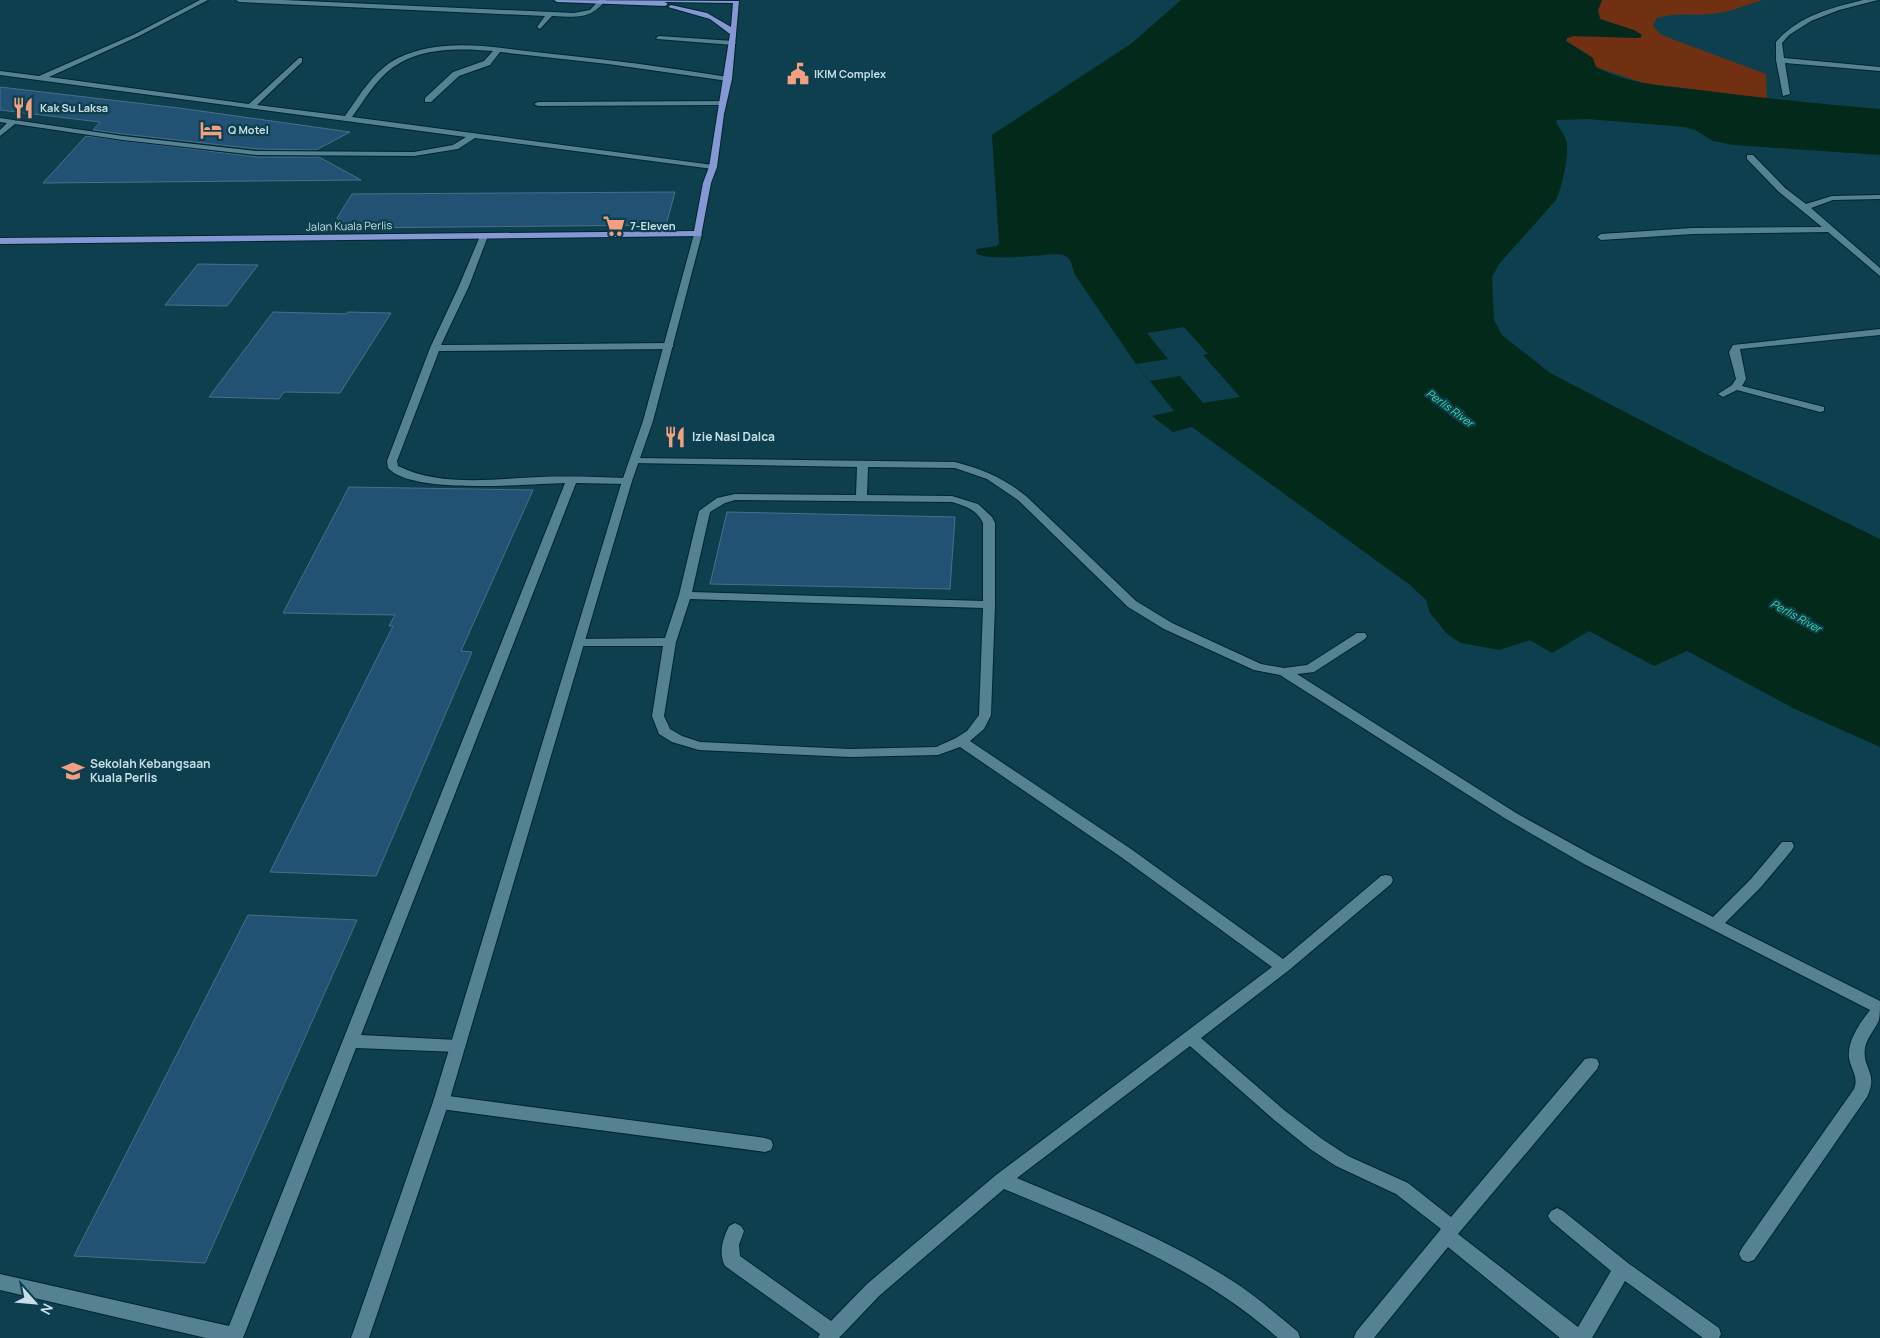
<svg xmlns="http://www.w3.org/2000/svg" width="1880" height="1338" font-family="Manrope,sans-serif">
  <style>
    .green { fill: #713012 }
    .water { fill: #02291a }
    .pier { fill: #0d3f4e }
    .building { fill: #215274; stroke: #4c6e88 }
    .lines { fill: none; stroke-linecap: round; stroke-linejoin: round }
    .street-casing { stroke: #00242f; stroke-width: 2 }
    .secondary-casing { stroke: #00242f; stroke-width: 2 }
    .primary-casing { stroke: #00242f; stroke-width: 2 }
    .street { fill: #548293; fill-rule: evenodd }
    .secondary { fill: #548293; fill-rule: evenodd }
    .primary { fill: #8598d3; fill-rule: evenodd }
    .labels { text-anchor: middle; stroke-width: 4.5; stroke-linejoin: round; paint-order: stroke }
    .far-poi-label { font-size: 11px; font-weight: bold; fill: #c8dfe9; stroke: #0d3f4e; text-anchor: start }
    .far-street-label { font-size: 11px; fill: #c8dfe9; stroke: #0d3f4e }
    .far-water-label { font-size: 11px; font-style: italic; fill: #3adea0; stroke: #0d3f4e }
    .poi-label { font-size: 12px; font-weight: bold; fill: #c8dfe9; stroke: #0d3f4e; text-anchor: start }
  </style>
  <rect width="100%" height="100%" fill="#0d3f4e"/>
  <!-- green -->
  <path class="green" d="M1602 0H1763C1746 5 1730 12 1712 14 1693 16 1676 12 1657 18L1653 25 1660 34 1672 39 1766 74 1767 99 1643 83 1596 67 1589 55 1566 41 1567 38 1573 36 1640 38 1642 35 1600 19 1598 10Z"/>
  <!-- water -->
  <path class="water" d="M1181 0H1602L1598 10 1600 19 1634 30 1642 35 1640 38 1574 36 1567 38 1566 41 1593 58 1596 67C1627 84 1665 86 1700 90 1760 98 1820 104 1880 109V155L1734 145 1713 141 1697 131 1685 127 1587 119 1557 120 1556 122C1559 128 1564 134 1566 140 1570 154 1562 187 1556 200L1499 264 1492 277 1494 320 1502 335 1550 373 1708 455 1880 539V747L1795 709 1687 651 1654 666 1589 631 1552 653 1530 640 1499 650 1461 643 1447 634 1430 613 1426 600 1410 585 1192 427 1173 432 1152 416 1174 411 1136 364 1075 275C1071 264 1072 255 1057 254 1039 255 992 261 977 254L976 249 997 246 999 243 992 135 1132 43Z"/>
  <!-- pier -->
  <path class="pier" d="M1184 327 1208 354 1203 355 1240 397 1203 403 1180 376 1150 381 1136 364 1168 359 1147 333Z"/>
  <!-- building -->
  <path class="building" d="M0 87 179 108 350 132 316 150 257 149 123 134 93 130 100 122 0 110Z
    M86 136 257 157H319L361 180 43 183Z
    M675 192 666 225 346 228 337 218 352 194Z
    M198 264 258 265 227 306 165 305Z
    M273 312 346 314 348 312 391 313 340 393 284 392 279 399 209 397Z
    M349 487 533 490 461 651 472 652 376 876 270 872 393 626H389L395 615 283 613Z
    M727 512 955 517 950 589 710 584Z
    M248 915 357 920 205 1263 74 1256Z"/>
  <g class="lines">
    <!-- street casing -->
    <g class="street-casing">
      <path id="street" d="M200 0H208L139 36 49 77 249 104 299 58H302V62L257 105 345 116C360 95 374 70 398 58 444 36 496 48 544 53 605 59 667 67 728 77L732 79 728 81 608 64 500 52 490 65 459 76 431 102H425V98L453 72 484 61 493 51C456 48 414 47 385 74 372 86 363 102 352 117L713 165 717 167 713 169 475 138 458 149 414 156 257 155 123 140 15 124 0 136V130L7 123 0 122V118L123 136 257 151 414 152 453 145 466 137 0 75V71L39 76 135 34Z
        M236 0H283L574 13 590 10 599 0H606C590 20 576 17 552 16L540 29 537 27 545 16 239 2Z
        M1863 0H1878L1839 10 1811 21 1789 35 1782 43 1784 58 1880 67V71L1785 63 1790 94 1783 96 1776 60V42C1798 16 1831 8 1863 0Z
        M659 36 733 41 736 43 733 45 657 39 656 38Z
        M726 101V105H723L538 106 534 104 538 102Z
        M1747 155H1753L1785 188 1806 204 1832 196 1880 195V199L1833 200 1811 208 1880 268V276L1828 232 1692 234 1601 240 1597 237 1601 234 1692 228 1822 227 1779 192 1747 159Z
        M484 233 488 236 469 286 441 345 669 343 674 346 669 349 439 351 397 461 398 466C440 487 494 479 539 477 568 476 597 477 627 478L632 481 627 484 576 483 361 1035 457 1040 463 1042 465 1046 463 1050 457 1052 356 1048 243 1338H206L0 1290V1274L229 1326 565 483C528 484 412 495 388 468L387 461 430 348 459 286 480 236Z
        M1880 329V335L1740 349 1746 379 1742 386 1824 407V411L1820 412 1737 390 1723 397 1718 394 1732 385 1736 379 1729 352 1733 345Z
        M635 458 955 462C982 469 1004 478 1026 496L1136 601 1172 623 1261 664 1284 668 1307 665 1357 633H1365L1367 636 1365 639 1314 672 1297 674 1516 813 1594 856 1713 917 1751 879 1782 842H1792L1794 846 1792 850 1761 887 1725 923 1880 1001C1880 1007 1880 1015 1879 1020 1875 1030 1867 1037 1865 1048 1862 1069 1879 1072 1867 1097L1754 1260 1748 1262 1742 1260 1739 1254 1742 1248 1854 1089C1859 1077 1851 1070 1849 1058 1847 1041 1860 1023 1870 1010L1584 864 1506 819 1280 675 1254 670 1164 629 1128 607 1018 500 987 479 955 468 868 467 867 495 952 496 978 504 992 517 995 523V605L991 715 984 729 970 741 1131 849 1283 959 1381 876 1386 875 1391 876 1393 880 1391 884 1288 971 1201 1038 1284 1110 1322 1139 1348 1156 1408 1183 1451 1217 1585 1059 1591 1058 1597 1059 1599 1064 1597 1069 1458 1234 1578 1327 1611 1271 1551 1221 1548 1216 1551 1211 1557 1208 1563 1211 1628 1263 1719 1328 1721 1334 1719 1338H1703L1625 1281 1592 1338H1560L1448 1247 1374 1338H1354L1356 1332 1441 1229 1396 1194 1336 1166 1310 1149 1273 1119 1190 1046 1017 1178C1090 1209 1164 1237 1231 1280 1255 1295 1276 1314 1298 1332L1300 1338H1278C1198 1268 1101 1229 1004 1189L879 1296 839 1338H818L820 1334 725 1266C718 1252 723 1239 729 1226L735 1223 741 1226 744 1231 739 1245 740 1256 831 1321 867 1284 996 1175 1272 967 1121 857 960 747 938 755 850 757 699 750 672 742 659 734 652 716 663 646H580L574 642 576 639 665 638 679 595 699 511 717 498 735 494 856 495 857 467 631 463 630 461 631 459ZM735 500 952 502C966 506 977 510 983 523V601L692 592 710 512 725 503ZM690 599 983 608 979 715 967 731 956 738 936 747 850 749 700 742 682 736 670 729 664 716 676 642Z
        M441 1095 765 1138 771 1140 773 1145 771 1150 765 1152 441 1109 435 1107 433 1102 435 1097Z"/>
    </g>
    <!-- secondary casing -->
    <g class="secondary-casing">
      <path id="secondary" d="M698 231 702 234 653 421 632 481 449 1102 369 1338H351L433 1102 622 481 643 421 694 234Z"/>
    </g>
    <!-- primary casing -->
    <g class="primary-casing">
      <path id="primary" d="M554 0 739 1 732 79 724 114 717 167 711 183 701 236 0 244V238L694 231 703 183 709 167 730 34 710 19 668 7 671 5 707 13 731 27 733 3 665 2 668 4 665 6 557 2Z"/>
    </g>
    <!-- street -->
    <use href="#street" class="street"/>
    <!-- secondary -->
    <use href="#secondary" class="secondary"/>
    <!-- primary -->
    <use href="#primary" class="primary"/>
  </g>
  <!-- icons -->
  <defs>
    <g id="civic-bare" transform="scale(1.725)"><path d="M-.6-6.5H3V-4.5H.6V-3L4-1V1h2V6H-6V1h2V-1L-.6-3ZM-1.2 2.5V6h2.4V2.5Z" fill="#f2a07f" stroke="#0d3f4e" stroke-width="2.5" paint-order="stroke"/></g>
    <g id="restaurant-bare" transform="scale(1.725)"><path d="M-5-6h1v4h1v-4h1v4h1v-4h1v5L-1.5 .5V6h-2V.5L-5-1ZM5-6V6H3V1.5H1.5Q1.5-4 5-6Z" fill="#f2a07f" stroke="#0d3f4e" stroke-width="2.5" paint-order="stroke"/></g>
    <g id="hotel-bare" transform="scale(1.725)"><path d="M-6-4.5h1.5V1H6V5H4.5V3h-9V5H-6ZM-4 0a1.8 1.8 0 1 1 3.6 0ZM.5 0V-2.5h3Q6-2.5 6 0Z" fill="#f2a07f" stroke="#0d3f4e" stroke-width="2.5" paint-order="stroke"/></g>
    <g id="supermarket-bare" transform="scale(1.725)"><path d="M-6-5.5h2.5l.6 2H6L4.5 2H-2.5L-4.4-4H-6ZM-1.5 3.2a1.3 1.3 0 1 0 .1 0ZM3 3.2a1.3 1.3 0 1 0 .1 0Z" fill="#f2a07f" stroke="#0d3f4e" stroke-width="2.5" paint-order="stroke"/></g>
    <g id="school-bare" transform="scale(1.725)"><path d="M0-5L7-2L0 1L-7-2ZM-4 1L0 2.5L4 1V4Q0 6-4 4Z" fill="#f2a07f" stroke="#0d3f4e" stroke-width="2.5" paint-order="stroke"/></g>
  </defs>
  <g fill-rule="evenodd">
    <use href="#civic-bare" x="798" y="74"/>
    <use href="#restaurant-bare" x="23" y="108"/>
    <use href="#hotel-bare" x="211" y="130"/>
    <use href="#supermarket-bare" x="614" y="226"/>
    <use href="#restaurant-bare" x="675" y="437"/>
    <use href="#school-bare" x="73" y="771"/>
  </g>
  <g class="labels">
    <!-- far-poi labels -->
    <g class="far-poi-label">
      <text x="814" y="78">IKIM Complex</text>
      <text x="40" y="112">Kak Su Laksa</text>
      <text x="228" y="134">Q Motel</text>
      <text x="630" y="230">7-Eleven</text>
    </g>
    <!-- far-street labels -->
    <g class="far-street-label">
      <text transform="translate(349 226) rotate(-1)" y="4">Jalan Kuala Perlis</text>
    </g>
    <!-- far-water labels -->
    <g class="far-water-label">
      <text transform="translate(1450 408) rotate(36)" y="4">Perlis River</text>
      <text transform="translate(1796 616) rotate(29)" y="4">Perlis River</text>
    </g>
    <!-- poi labels -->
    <g class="poi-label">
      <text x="692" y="441">Izie Nasi Dalca</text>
      <text x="90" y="768">Sekolah Kebangsaan<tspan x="90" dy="14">Kuala Perlis</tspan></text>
    </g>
  </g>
  <!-- north arrow -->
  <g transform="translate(35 1303) rotate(117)" stroke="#0d3f4e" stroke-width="4" paint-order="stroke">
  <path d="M0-4L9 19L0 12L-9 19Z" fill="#c8dfe9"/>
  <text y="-8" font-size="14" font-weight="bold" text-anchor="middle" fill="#c8dfe9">N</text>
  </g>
</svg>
